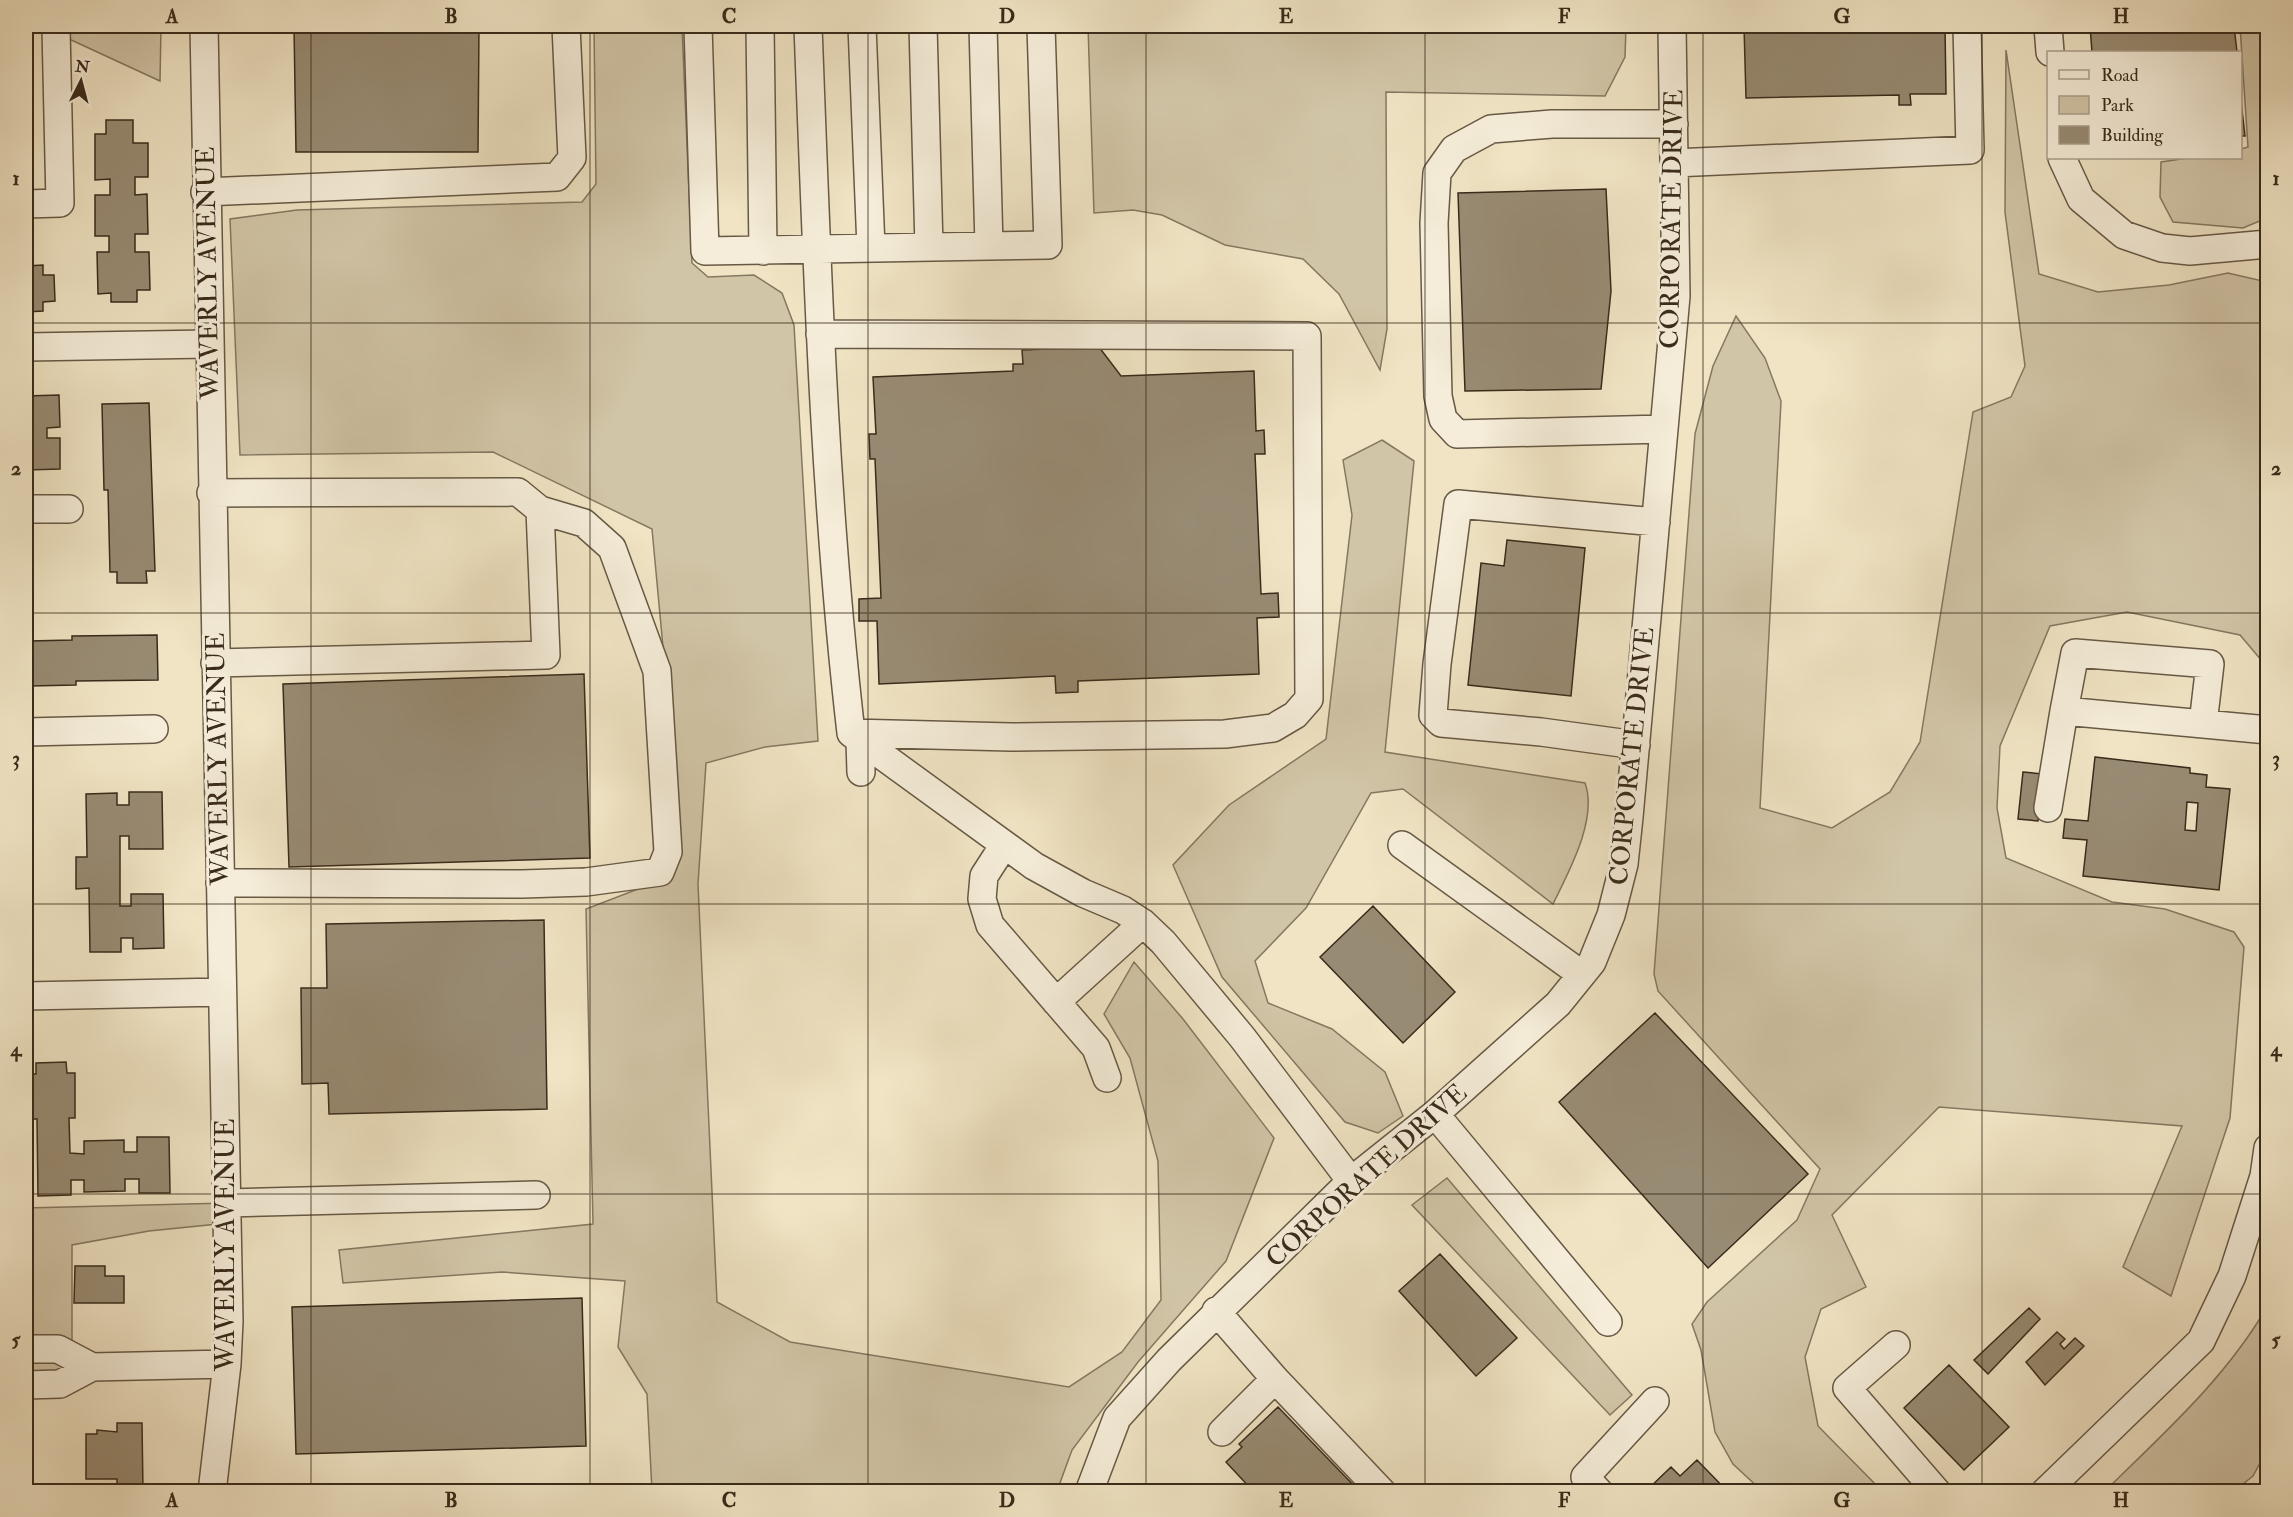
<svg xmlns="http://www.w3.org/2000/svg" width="2293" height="1517" font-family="'IM FELL Double Pica',serif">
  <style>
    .green { fill: #d1c5a7; stroke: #857861; stroke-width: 1.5 }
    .building { fill: #988b73; stroke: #392b1b; stroke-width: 1.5; fill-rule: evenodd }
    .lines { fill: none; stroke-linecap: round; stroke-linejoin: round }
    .minor-casing { stroke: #675945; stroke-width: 30 }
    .minor { stroke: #f5edd9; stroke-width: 27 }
    .grid { fill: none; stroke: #392b1b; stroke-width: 1.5; stroke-opacity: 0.55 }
    .labels { text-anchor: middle; stroke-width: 6; stroke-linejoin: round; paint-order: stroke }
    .street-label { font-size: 26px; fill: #392b1b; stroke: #f5edd9 }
    .neatline { fill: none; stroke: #392b1b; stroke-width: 2 }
    .grid-label { font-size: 20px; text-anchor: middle; font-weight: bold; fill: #392b1b }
  </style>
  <rect width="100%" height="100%" fill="#f0e4c4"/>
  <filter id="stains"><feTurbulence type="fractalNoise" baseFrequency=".00333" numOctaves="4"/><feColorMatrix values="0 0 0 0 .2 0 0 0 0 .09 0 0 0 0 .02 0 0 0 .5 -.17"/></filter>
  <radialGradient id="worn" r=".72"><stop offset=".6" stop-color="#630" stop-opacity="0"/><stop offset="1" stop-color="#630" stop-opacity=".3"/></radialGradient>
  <!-- green -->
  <path class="green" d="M41 26H161L160 81Z
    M594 26H682L692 263 708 277 754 275 782 293 794 325 818 741 765 747 706 763 698 884 717 1302 790 1342 1069 1387 1122 1352 1161 1300 1158 1161 1130 1058 1104 1014 1134 962 1183 1019 1274 1138 1226 1261 1138 1362 1072 1450 1057 1491H652L647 1394 618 1347 625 1281 502 1272 343 1283 339 1250 593 1224 586 909 672 876 676 787 652 529 493 452 240 455 230 219 297 210 582 202 596 184Z
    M1088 26H1626L1625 57 1605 96 1386 92 1387 329 1380 370 1339 294 1303 259 1225 245 1162 215 1133 210 1094 213Z
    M2240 26H2267V218L2243 228 2173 222 2160 197 2161 162 2188 158H2240L2241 149 2248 147Z
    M2006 50 2039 274 2098 292 2169 285 2228 273 2267 282V667L2240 635 2127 612 2050 626 2000 746 1997 808 2006 858 2112 902 2165 909 2234 932 2244 947 2230 1118 2171 1296 2123 1267 2182 1126 1939 1107 1832 1215 1866 1287 1821 1309 1805 1357 1818 1426 1882 1491H1762L1733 1464 1715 1432 1701 1350 1692 1324 1707 1302 1797 1220 1820 1169 1658 991 1654 974 1695 434 1713 366 1736 316 1765 358 1781 401 1760 808 1832 828 1890 792 1920 742 1973 412 2011 397 2025 366 2005 212Z
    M1382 440 1414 461 1385 752 1585 783C1598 819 1569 871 1553 904L1403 789 1371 793 1306 908 1255 961 1268 1003 1332 1029 1385 1072 1403 1116 1378 1133 1345 1122 1222 977 1173 865 1229 805 1326 739 1352 515 1343 460Z
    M1447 1178 1632 1395 1610 1415 1412 1205Z
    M227 1203 228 1223 149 1231 72 1245V1356L92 1367 26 1385V1349L39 1348 26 1322V1208Z
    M2267 1307V1450L2253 1476 2234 1491H2105C2164 1433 2225 1379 2267 1307Z"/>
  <!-- building -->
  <path class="building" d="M294 26H479L478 152H296Z
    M1744 26H1945L1946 94H1910L1911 105H1899V95L1746 98Z
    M2090 26H2234L2237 52H2092Z
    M2240 93 2245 136H2240Z
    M106 120H133V143H148V177H135V195L147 194 148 234H135V252H149L150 290H137V302H111V293L98 294 97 252H109V236H95V195H110V179L95 180V134H106Z
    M1606 189 1611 291 1601 389 1465 391 1458 193Z
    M43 265V275H54L55 301 43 302V311L26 312V266Z
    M1099 347 1121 376 1254 371 1256 431 1264 430 1265 454H1255L1261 594 1278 593 1279 617 1257 618 1259 674 1078 681V692L1056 693 1055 676 879 684 877 621H859V599L881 598 875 459H870L869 434H876L873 377 1013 371V364H1023L1022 350Z
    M59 395 60 427 47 428V438H60V469L26 470V396Z
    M149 403 155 571H146L147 583H117V572H110L108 490H104L102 404Z
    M1507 540 1585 548 1571 696 1468 685 1481 563 1504 566Z
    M157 635 158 680 76 681V685L30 686V676H26V649H29V641L72 640V636Z
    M584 674 590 858 289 867 283 684Z
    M2095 757 2190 768V773L2207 775 2206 787 2230 789 2219 890 2083 876 2087 840 2063 838 2065 819 2088 821ZM2187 802 2198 803 2196 831 2185 830Z
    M2023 772 2043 774 2038 821 2018 819Z
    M129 792H162L163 849H129V836H120V906H131V894H163L164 948 133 949V938H121V952H90L89 888 76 889V857H87L86 794 117 793V805H129Z
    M1373 906 1455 992 1403 1043 1320 957Z
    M544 920 547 1109 329 1114 328 1083 302 1084 301 988H327L326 924Z
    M1655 1013 1808 1174 1708 1268 1559 1102Z
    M66 1062 67 1073H75V1118H69L70 1153 84 1154V1141L124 1140V1152H137V1137H169L170 1193H139V1179H125V1191L84 1192V1180H71V1195L38 1196 37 1119H29V1074H36V1063Z
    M1440 1254 1517 1338 1476 1376 1399 1291Z
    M75 1266H105V1276H124V1303H74Z
    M582 1298 586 1446 296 1454 292 1307Z
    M2029 1308 2040 1319 1988 1374 1974 1360Z
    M2057 1332 2065 1339 2060 1344 2064 1349 2075 1338 2084 1346 2045 1385 2026 1362Z
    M1949 1365 2009 1427 1964 1470 1904 1408Z
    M1278 1407 1360 1492H1254L1226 1462 1242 1447 1239 1444Z
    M117 1423H142L143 1491H117V1479H86V1434H97V1430L117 1432Z
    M1697 1460 1728 1492H1645L1671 1467 1680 1476Z"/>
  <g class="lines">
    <!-- minor casing -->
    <g class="minor-casing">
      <path id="minor" d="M204 26 229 1321 227 1364 212 1492
        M698 26 705 251 1048 245 1041 26
        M760 26 763 251
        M808 26C817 262 824 498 851 733L1034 866 1083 893 1123 910 1143 923 1163 942 1242 1037 1351 1181
        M862 26 871 248
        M923 26 929 247
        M983 26 989 246
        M2048 26 2050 52
        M2062 158 2081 199 2124 235 2162 248 2190 251 2268 244
        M1674 163 1970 150 1967 26
        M205 192 557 177 572 158 566 26
        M26 204 60 203 56 29
        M820 334 1307 336 1309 699 1295 715 1273 728 1225 734 1011 737 851 733
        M26 347 208 344
        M1664 429 1457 434 1443 419 1438 396 1434 223 1437 173 1454 149 1491 129 1552 124H1674
        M211 493 518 492 540 510 546 655 215 663
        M26 509H69
        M2064 711 2075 653 2210 664 2203 724
        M26 732 154 729
        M860 740 861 772
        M1636 745 1541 732 1441 723 1433 715 1437 664 1458 504 1656 522
        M2048 808 2064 711 2268 730
        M1004 845 984 876 982 899 990 925 1096 1048 1107 1078
        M1402 845 1581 974
        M220 883 522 884 586 882 660 872 668 852 657 671 612 548 584 523 540 510
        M26 996 222 992
        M1056 1002 1143 923
        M1435 1114 1608 1322
        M227 1203 536 1195
        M1216 1311 1275 1379 1382 1492
        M1896 1345 1847 1388 1937 1492
        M26 1349H58L92 1367
        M26 1385 60 1384 92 1367 227 1364
        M1222 1432 1275 1379
        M1089 1492 1117 1418 1169 1360 1351 1181 1435 1114 1558 1004 1592 962 1611 915 1624 864 1629 817 1676 296 1672 26
        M1599 1492 1585 1477 1655 1401
        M2045 1492 2201 1341 2232 1276 2264 1176 2268 1148"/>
    </g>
    <!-- minor -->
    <use href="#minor" class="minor"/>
  </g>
  <!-- grid -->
  <path class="grid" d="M311 26V1492M590 26V1492M868 26V1492M1146 26V1492M1425 26V1492M1703 26V1492M1982 26V1492M26 323H2268M26 613H2268M26 904H2268M26 1194H2268"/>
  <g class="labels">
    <!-- street labels -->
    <g class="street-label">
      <text transform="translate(1671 219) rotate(-89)" y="9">CORPORATE DRIVE</text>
      <text transform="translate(207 273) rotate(-91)" y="9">WAVERLY AVENUE</text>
      <text transform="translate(1631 756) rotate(-84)" y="9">CORPORATE DRIVE</text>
      <text transform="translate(217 759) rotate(-91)" y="9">WAVERLY AVENUE</text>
      <text transform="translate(1366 1175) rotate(-42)" y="9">CORPORATE DRIVE</text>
      <text transform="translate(225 1245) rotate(-90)" y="9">WAVERLY AVENUE</text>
    </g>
  </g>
  <!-- margin -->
  <rect width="2293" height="1517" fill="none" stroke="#f0e4c4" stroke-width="66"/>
  <!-- legend -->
  <rect x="2047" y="51" width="195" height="108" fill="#f5edd9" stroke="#aa9f8d" stroke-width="1.5"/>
  <rect x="2059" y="70" width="30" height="9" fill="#f5edd9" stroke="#aa9f8d" stroke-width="1.5"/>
  <text x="2101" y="81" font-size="18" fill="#392b1b">Road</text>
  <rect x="2059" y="96" width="30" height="18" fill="#d1c5a7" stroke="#aa9f8d" stroke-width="1.5"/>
  <text x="2101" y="111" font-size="18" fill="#392b1b">Park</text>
  <rect x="2059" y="126" width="30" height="18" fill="#988b73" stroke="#aa9f8d" stroke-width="1.5"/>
  <text x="2101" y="141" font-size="18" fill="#392b1b">Building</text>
  <!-- north arrow -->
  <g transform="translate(81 81) rotate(6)" stroke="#f5edd9" stroke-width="4.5" paint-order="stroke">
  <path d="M0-4.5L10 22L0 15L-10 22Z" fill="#392b1b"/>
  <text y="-9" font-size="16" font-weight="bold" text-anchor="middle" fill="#392b1b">N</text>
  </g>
  <rect x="33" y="33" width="2227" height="1451" class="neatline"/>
  <g class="grid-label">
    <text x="172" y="23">A</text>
    <text x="451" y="23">B</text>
    <text x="729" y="23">C</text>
    <text x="1007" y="23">D</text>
    <text x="1286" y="23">E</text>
    <text x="1564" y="23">F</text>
    <text x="1842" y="23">G</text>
    <text x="2121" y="23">H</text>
    <text x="16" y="185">1</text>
    <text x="2276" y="185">1</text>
    <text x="16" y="475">2</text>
    <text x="2276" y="475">2</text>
    <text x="16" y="765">3</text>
    <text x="2276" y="765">3</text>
    <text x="16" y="1056">4</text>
    <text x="2276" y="1056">4</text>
    <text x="16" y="1346">5</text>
    <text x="2276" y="1346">5</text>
    <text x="172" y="1507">A</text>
    <text x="451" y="1507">B</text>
    <text x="729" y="1507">C</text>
    <text x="1007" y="1507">D</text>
    <text x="1286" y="1507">E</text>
    <text x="1564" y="1507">F</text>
    <text x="1842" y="1507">G</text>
    <text x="2121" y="1507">H</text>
  </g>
  <rect width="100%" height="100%" filter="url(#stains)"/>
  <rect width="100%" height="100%" fill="url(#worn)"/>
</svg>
